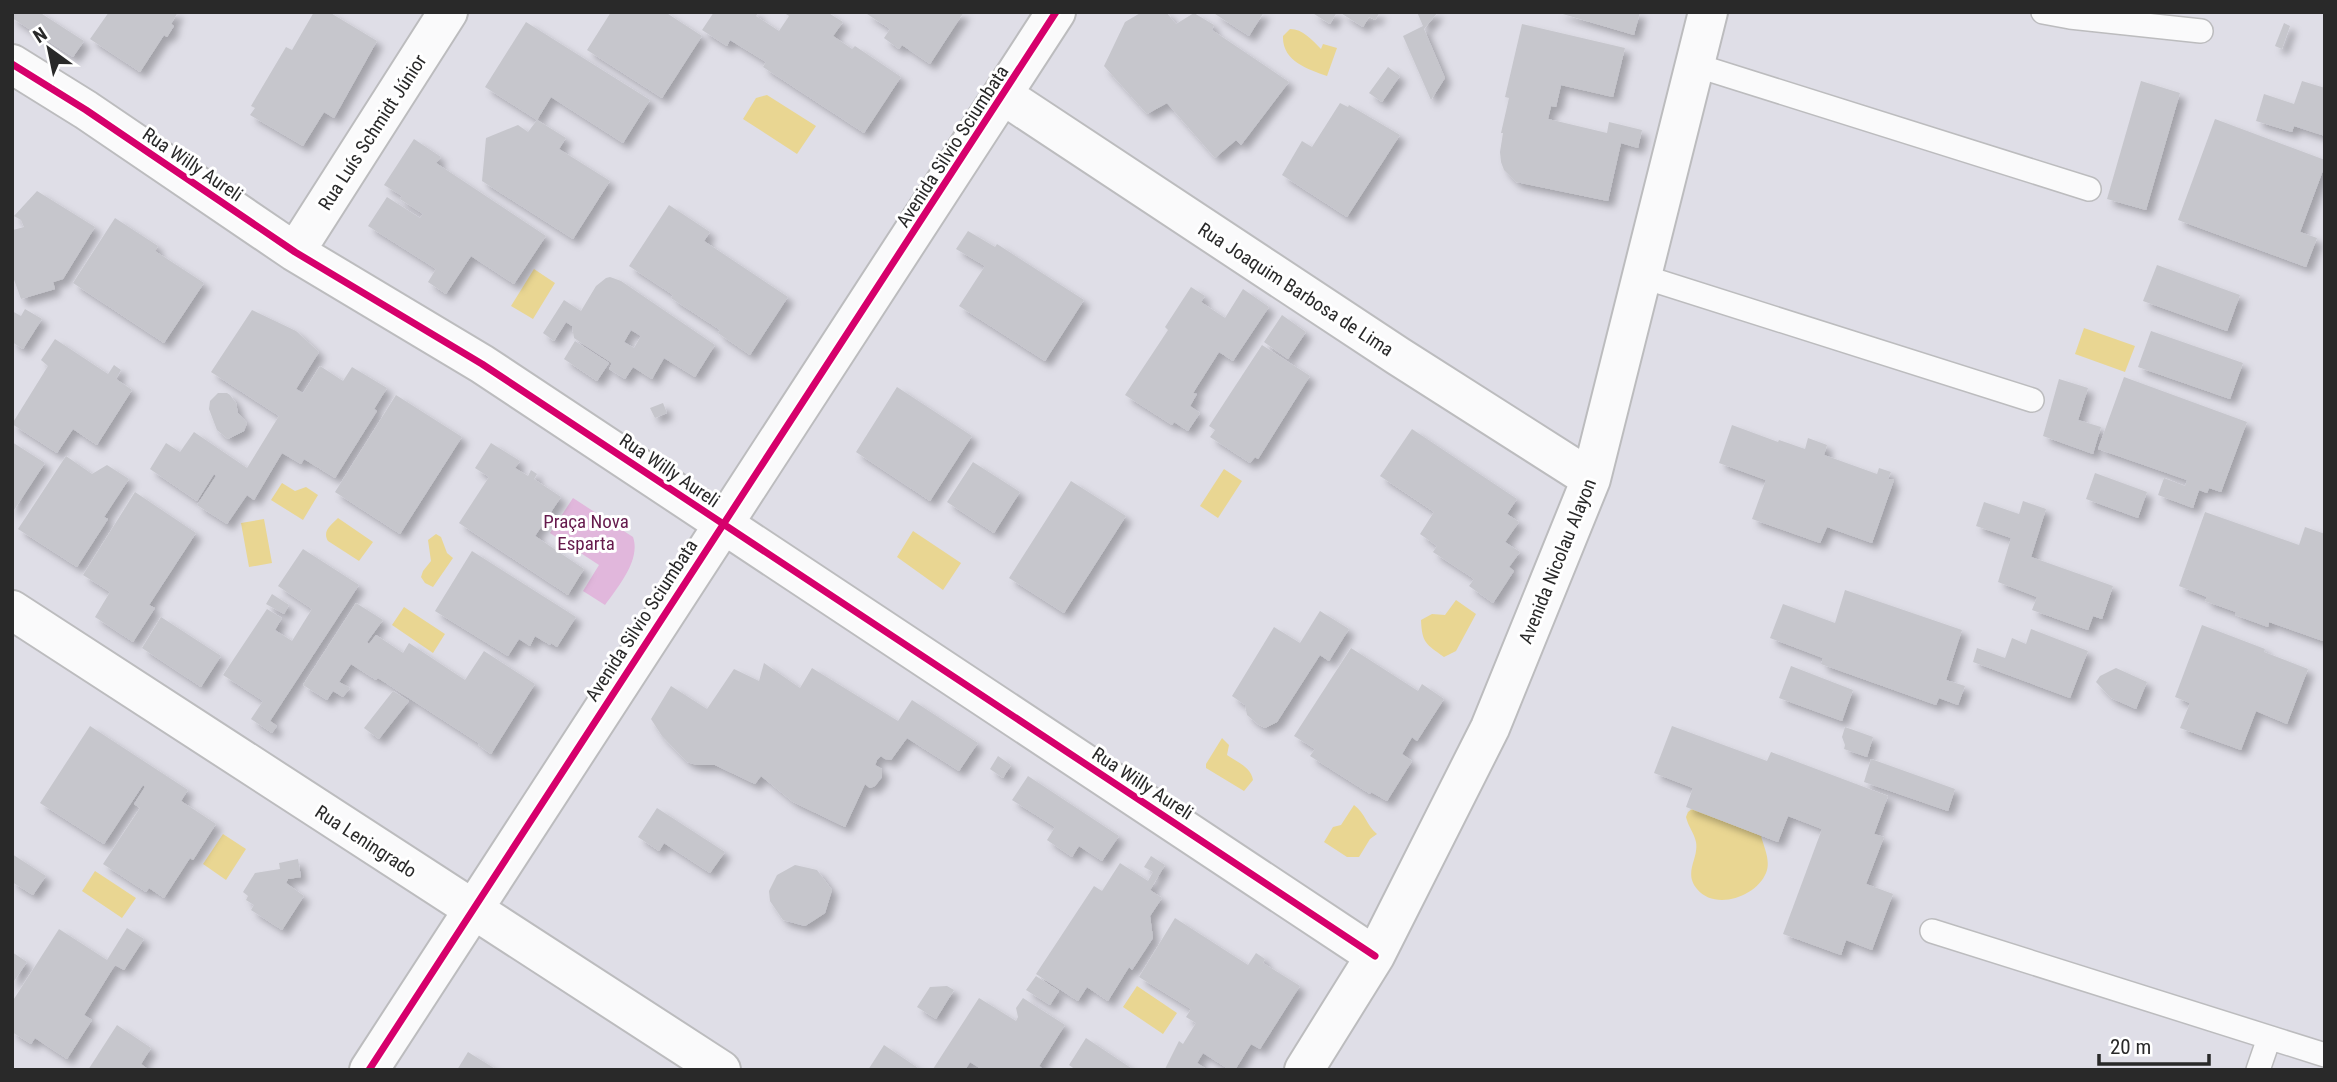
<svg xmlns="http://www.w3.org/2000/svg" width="2337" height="1082" font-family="'Roboto Condensed',sans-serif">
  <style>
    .green { fill: #e1b7dc }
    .water { fill: #e9d692 }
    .building { fill: #c6c6cc; fill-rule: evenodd; filter: url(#shadow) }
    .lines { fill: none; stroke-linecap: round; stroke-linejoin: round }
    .service-casing { stroke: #bcbcbe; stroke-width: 26 }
    .minor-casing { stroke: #bcbcbe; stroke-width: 42 }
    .service { stroke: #fafafb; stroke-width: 23 }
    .minor { stroke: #fafafb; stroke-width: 38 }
    .cycleway-casing { stroke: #fff; stroke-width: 11 }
    .cycleway { stroke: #d6006c; stroke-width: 7 }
    .labels { text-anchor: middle; stroke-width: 6; stroke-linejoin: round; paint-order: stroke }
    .street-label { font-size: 19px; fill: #292929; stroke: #fff }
    .park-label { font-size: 19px; fill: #651a4c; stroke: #fff }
  </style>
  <defs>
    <filter id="shadow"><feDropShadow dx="6" dy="6" stdDeviation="3.5" flood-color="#0004"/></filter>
  </defs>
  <rect width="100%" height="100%" fill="#dfdee7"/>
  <!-- green -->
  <path class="green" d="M573 498 633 537C641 560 618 587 605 605L583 591 599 565 550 533Z"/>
  <!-- water -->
  <path class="water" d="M1290 29C1303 29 1312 40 1321 49L1323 44 1337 48 1327 76C1308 69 1282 61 1283 36Z
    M767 95 816 126 797 154 743 119 756 98Z
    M534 269 555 283 533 319 511 306Z
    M2084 328 2135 346 2125 372 2075 354Z
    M1224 469 1242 481 1218 518 1200 506Z
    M282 483 295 491 306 487 318 495 303 520 271 500Z
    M338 518 373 542 359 561 328 541C322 531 331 525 338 518Z
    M264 519 272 563 249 567 241 523Z
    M913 531 961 563 943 590 897 557Z
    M436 534 441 537 447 553 453 558 433 587 425 583 421 577 423 571 431 561 428 540Z
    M1456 600 1476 614 1456 651 1444 657C1426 644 1422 643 1421 620L1432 614 1445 615Z
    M404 607 445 634 433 653 392 625Z
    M1222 738 1229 745 1227 755C1237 762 1251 767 1253 780L1244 791 1206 768V764Z
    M1354 805C1365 813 1367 826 1377 834L1370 839 1359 857H1347L1324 842 1333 827 1341 825Z
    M1692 809 1761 836C1764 847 1771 861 1766 873 1756 897 1715 911 1697 889 1683 872 1699 859 1696 842 1694 833 1688 826 1686 817L1688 812Z
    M223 834 246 849 226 880 203 864Z
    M95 871 136 898 122 918 82 891Z
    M1137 986 1177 1013 1163 1034 1123 1007Z"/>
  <!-- building -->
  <path class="building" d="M12 12H39L84 41 73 57 12 18Z
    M109 12H178L171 24 174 26 167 37 164 35 140 72 90 39Z
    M314 12H329L377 41 334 118 324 112 303 146 250 115 255 108 251 106 286 47 292 50Z
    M611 12H665L702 36 662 98 587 50Z
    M714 12H759L756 16 779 31 789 16 783 12H827L843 22 833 36 852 49 855 46 901 77 864 133 763 67 766 62 730 40 727 46 702 30Z
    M864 12H964L930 64 902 45 899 49 884 38 890 29Z
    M1142 12H1166L1176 24 1194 13 1214 25 1212 30 1289 82 1241 145 1236 140 1215 158 1167 103 1147 114 1104 66 1125 22Z
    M1212 12H1264L1249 36Z
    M1311 12H1337L1330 24Z
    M1339 12H1380L1375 20 1369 17 1363 27Z
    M1417 12H1438L1424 29 1445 78 1431 100 1403 36 1423 26Z
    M1556 12H1640L1634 35Z
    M526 22 650 100 623 143 551 97 537 120 566 138 559 149 610 181 573 239 482 181 486 138 518 125 528 132 537 120 485 87Z
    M2284 23 2290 26 2282 49 2275 46Z
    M1522 24 1625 48 1613 97 1561 85 1556 107 1551 106 1548 119 1607 133 1609 122 1642 130 1638 148 1621 143 1608 201 1516 182 1504 170 1501 162 1500 152 1503 133H1501L1509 98 1505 97Z
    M1388 67 1400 76 1382 102 1369 93Z
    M2141 81 2180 93 2146 210 2107 199Z
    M2302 81 2325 88V136L2294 126 2292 132 2256 121 2264 94 2294 104Z
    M1340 103 1348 107 1349 105 1400 135 1347 217 1282 175 1302 141 1312 147Z
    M2215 119 2325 160V165L2300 232 2317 238 2306 267 2178 220Z
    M414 139 441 157 436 163 546 236 514 284 471 256 446 294 428 282 436 269 368 226 387 197 420 218 423 214 400 199 402 196 384 185Z
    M37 191 95 227 63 279 53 282 55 289 21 299 12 274V245L13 230 24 227 21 220 14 216Z
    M669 205 710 232 704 241 788 297 750 355 718 333 720 330 671 298 673 295 629 266Z
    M115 218 158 246 155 251 204 283 164 343 73 283Z
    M968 231 995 247 997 244 1084 300 1045 361 959 306 985 266 956 249Z
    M2157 265 2240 295 2227 331 2143 301Z
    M610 277 621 281 715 345 695 377 664 358 652 379 633 367 625 379 609 369 612 363 574 338 572 326 566 322 554 341 543 333 564 300 581 311 596 286 606 278ZM631 330 641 336 634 348 624 342Z
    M1191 287 1205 296 1201 302 1225 318 1243 289 1269 307 1233 361 1219 352 1193 393 1197 394 1190 406 1200 413 1188 431 1174 422 1172 425 1125 395 1168 330 1165 327Z
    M25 309 42 319 23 349 12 342V311L21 316Z
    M252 310 296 331 319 352 296 389 303 393 320 366 343 381 352 367 387 388 374 409 377 411 335 478 304 459 301 464 282 453 254 500 247 495 227 524 197 505 216 476 214 474 197 501 150 469 166 443 180 452 194 432 247 468 279 416 211 372Z
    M1282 315 1306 332 1288 359 1264 342Z
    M2151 331 2243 363 2230 399 2138 367Z
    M55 339 108 374 114 365 121 370 116 379 132 390 97 445 73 429 57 453 12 424 48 366 41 360Z
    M575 341 609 363 597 381 564 359Z
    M1262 345 1310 376 1258 459 1255 457 1250 463 1210 437 1215 430 1209 426Z
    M2124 377 2247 422 2221 492 2209 488 2207 493 2199 490 2193 508 2158 495 2164 478 2185 486 2187 480 2098 449Z
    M2059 379 2088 388 2078 420 2101 427 2093 454 2043 436Z
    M897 387 972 436 930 501 856 452Z
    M218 393H227L230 395 236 403 238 413 247 423 244 431 228 439 217 430 209 409 210 401Z
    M396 395 462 437 400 534 335 492Z
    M663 403 667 413 655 418 650 408Z
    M1732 425 1778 442 1779 440 1805 449 1808 438 1827 445 1824 455 1877 474 1879 468 1891 472 1888 479 1894 480 1872 543 1827 527 1820 543 1752 519 1766 480 1719 463Z
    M1412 429 1517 499 1507 514 1519 522 1505 542 1520 552 1509 567 1514 571 1493 603 1469 586 1474 579 1433 552 1437 546 1420 534 1434 512 1380 476Z
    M12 442 45 463 12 513Z
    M491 443 520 461 515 468 528 476 531 470 537 474 534 479 561 497 535 536 584 569 568 595 459 523 489 477 475 468Z
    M66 456 92 474 107 465 129 479 104 517 108 519 77 567 18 529Z
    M973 462 1020 492 994 533 947 502Z
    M2095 473 2147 492 2138 518 2086 499Z
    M1071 481 1126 516 1064 613 1009 578Z
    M135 492 196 533 149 605 155 608 133 642 95 617 110 592 83 575Z
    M2023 501 2046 509 2031 557 2113 586 2102 619 2093 616 2088 630 2032 610 2037 597 1998 582 2011 538 1976 526 1984 502 2019 514Z
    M2205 512 2299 545 2305 527 2325 534 2323 641 2269 622 2268 627 2235 615 2236 612 2205 601 2207 597 2179 586Z
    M303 549 359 585 270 721 277 726 272 733 251 719 263 701 223 675 267 609 282 618 275 630 292 641 312 609 278 586Z
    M472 551 576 617 557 647 551 643 550 645 535 636 530 646 519 639 508 656 435 611Z
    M1845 590 1962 630 1946 680 1965 686 1958 705 1939 698 1936 705 1821 664 1823 658 1770 638 1783 604 1835 623Z
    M272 594 289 605 284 614 266 604Z
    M356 603 383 620 367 642 369 644 376 635 403 653 409 643 465 680 484 651 535 684 491 754 478 745 480 744 378 678 376 680 351 664 339 682 350 688 343 697 333 691 327 700 303 685Z
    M1320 611 1349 629 1329 661 1320 655 1277 722 1265 728 1259 725 1247 715 1245 705 1232 696 1274 627 1300 643Z
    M161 617 221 656 201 687 142 648Z
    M2202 625 2265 649 2264 652 2308 669 2287 724 2256 711 2241 750 2180 728 2190 703 2175 697Z
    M2031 629 2088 651 2070 698 1973 662 1977 648 2005 658 2012 638 2026 644Z
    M1351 648 1418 691 1422 684 1444 699 1417 741 1412 737 1402 754 1412 761 1387 801 1371 792 1370 794 1310 756 1315 749 1294 736Z
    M764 663 800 688 812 668 898 721 912 700 978 743 959 771 907 738 891 760 885 759 881 756 877 760 875 765 882 769V777L875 786 870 788 865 784 845 827 793 802 761 776 755 784 715 765H697L687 762 662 736 651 719 671 686 707 709 734 669 759 681Z
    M1791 666 1853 690 1842 721 1779 698Z
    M2116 668 2147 682 2136 709 2111 698 2096 682 2100 676Z
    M393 691 409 701 379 739 364 728Z
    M90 726 188 790 181 801 216 824 193 860 190 858 164 898 149 888 146 892 103 864 140 808 134 804 145 787 143 785 104 844 40 803Z
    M1672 726 1767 761 1771 752 1888 796 1874 834 1884 837 1866 884 1893 894 1872 950 1846 940 1841 955 1783 934 1822 829 1788 816 1778 842 1686 807 1693 788 1654 773Z
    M1845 727 1873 737 1867 757 1844 749 1845 745 1842 737Z
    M998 756 1011 765 1003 778 990 769Z
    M1871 759 1955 789 1948 811 1864 782Z
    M1028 776 1119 836 1102 861 1079 846 1072 857 1047 840 1055 827 1012 800Z
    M657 808 725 852 710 873 664 843 659 851 638 837Z
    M12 854 46 876 33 895 12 882Z
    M1151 856 1165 865 1150 890 1162 898 1150 916 1153 938 1132 970 1129 967 1108 1001 1087 987 1078 1001 1036 974 1094 886 1102 891 1120 863 1148 881 1153 872 1144 867Z
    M298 859 301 877 288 879 286 883 304 896 282 930 251 910 254 905 246 900 248 896 243 892 255 873 280 869 279 863Z
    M795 865 817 870 832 890 825 913 805 926 783 920 770 901 769 891 777 875Z
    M1175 918 1248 965 1256 953 1265 959 1263 963 1300 986 1260 1049 1251 1044 1235 1070H1230L1203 1053 1197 1063 1208 1070 1165 1069 1179 1041 1183 1044 1196 1023 1186 1017 1191 1009 1139 977Z
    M127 928 144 939 124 970 115 965 84 1015 92 1020 67 1059 35 1038 31 1044 12 1032V1002L59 929 107 960Z
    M12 952 27 962 12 984Z
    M1036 976 1059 991 1050 1005 1026 990Z
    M947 986 954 990 936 1019 917 1007 930 987Z
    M979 998 1016 1021 1018 1017 1016 1008 1023 998 1065 1025 1039 1066 1044 1070H983L970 1062 965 1070 933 1069Z
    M117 1025 151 1048 141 1064 149 1070H88Z
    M1086 1038 1134 1070H1076L1069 1065Z
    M884 1045 921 1070H868Z
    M468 1052 497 1070H457Z"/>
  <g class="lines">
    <!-- service casing -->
    <g class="service-casing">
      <path id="service" d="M2043 12 2070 17 2201 31
        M1695 65 2089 189
        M1641 276 2032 400
        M1932 931 2325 1055
        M2258 1070 2269 1038"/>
    </g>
    <!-- minor casing -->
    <g class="minor-casing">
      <path id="minor" d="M12 64 86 110 295 252 482 364 1375 956
        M1003 95 1398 356 1591 479
        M295 252 448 12
        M12 610 721 1070
        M369 1070 1056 12
        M1304 1070 1375 956 1490 728 1591 479 1708 12"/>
    </g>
    <!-- service -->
    <use href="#service" class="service"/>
    <!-- minor -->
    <use href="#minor" class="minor"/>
    <!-- cycleway casing -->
    <g class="cycleway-casing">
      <path id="cycleway" d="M12 64 86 110 295 252 482 364 1375 956
        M369 1070 1056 12"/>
    </g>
    <!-- cycleway -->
    <use href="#cycleway" class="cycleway"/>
  </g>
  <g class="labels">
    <!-- street labels -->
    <g class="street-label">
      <text transform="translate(372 132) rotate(-57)" y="7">Rua Luís Schmidt Júnior</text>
      <text transform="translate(952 146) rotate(-57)" y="7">Avenida Silvio Sciumbata</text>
      <text transform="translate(193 164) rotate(34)" y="7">Rua Willy Aureli</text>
      <text transform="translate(1296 289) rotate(33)" y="7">Rua Joaquim Barbosa de Lima</text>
      <text transform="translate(670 470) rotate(34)" y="7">Rua Willy Aureli</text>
      <text transform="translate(1557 561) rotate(-68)" y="7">Avenida Nicolau Alayon</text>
      <text transform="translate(641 620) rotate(-57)" y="7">Avenida Silvio Sciumbata</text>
      <text transform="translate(1143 783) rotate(33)" y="7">Rua Willy Aureli</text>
      <text transform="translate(366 841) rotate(33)" y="7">Rua Leningrado</text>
    </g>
    <!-- park labels -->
    <g class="park-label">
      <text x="586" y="528">Praça Nova<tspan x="586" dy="22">Esparta</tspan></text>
    </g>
  </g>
  <!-- border -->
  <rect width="2337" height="1082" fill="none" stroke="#292929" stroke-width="28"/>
  <!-- north arrow -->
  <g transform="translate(49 49) rotate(327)" stroke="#ffffff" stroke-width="5" paint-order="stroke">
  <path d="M0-5L12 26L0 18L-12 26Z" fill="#292929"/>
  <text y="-10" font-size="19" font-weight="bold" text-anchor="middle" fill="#292929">N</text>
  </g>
  <!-- scale -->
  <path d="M2099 1054v10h110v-10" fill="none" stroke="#292929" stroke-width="3.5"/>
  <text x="2110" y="1054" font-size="21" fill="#292929" stroke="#ffffff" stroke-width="5" paint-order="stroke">20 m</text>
</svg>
